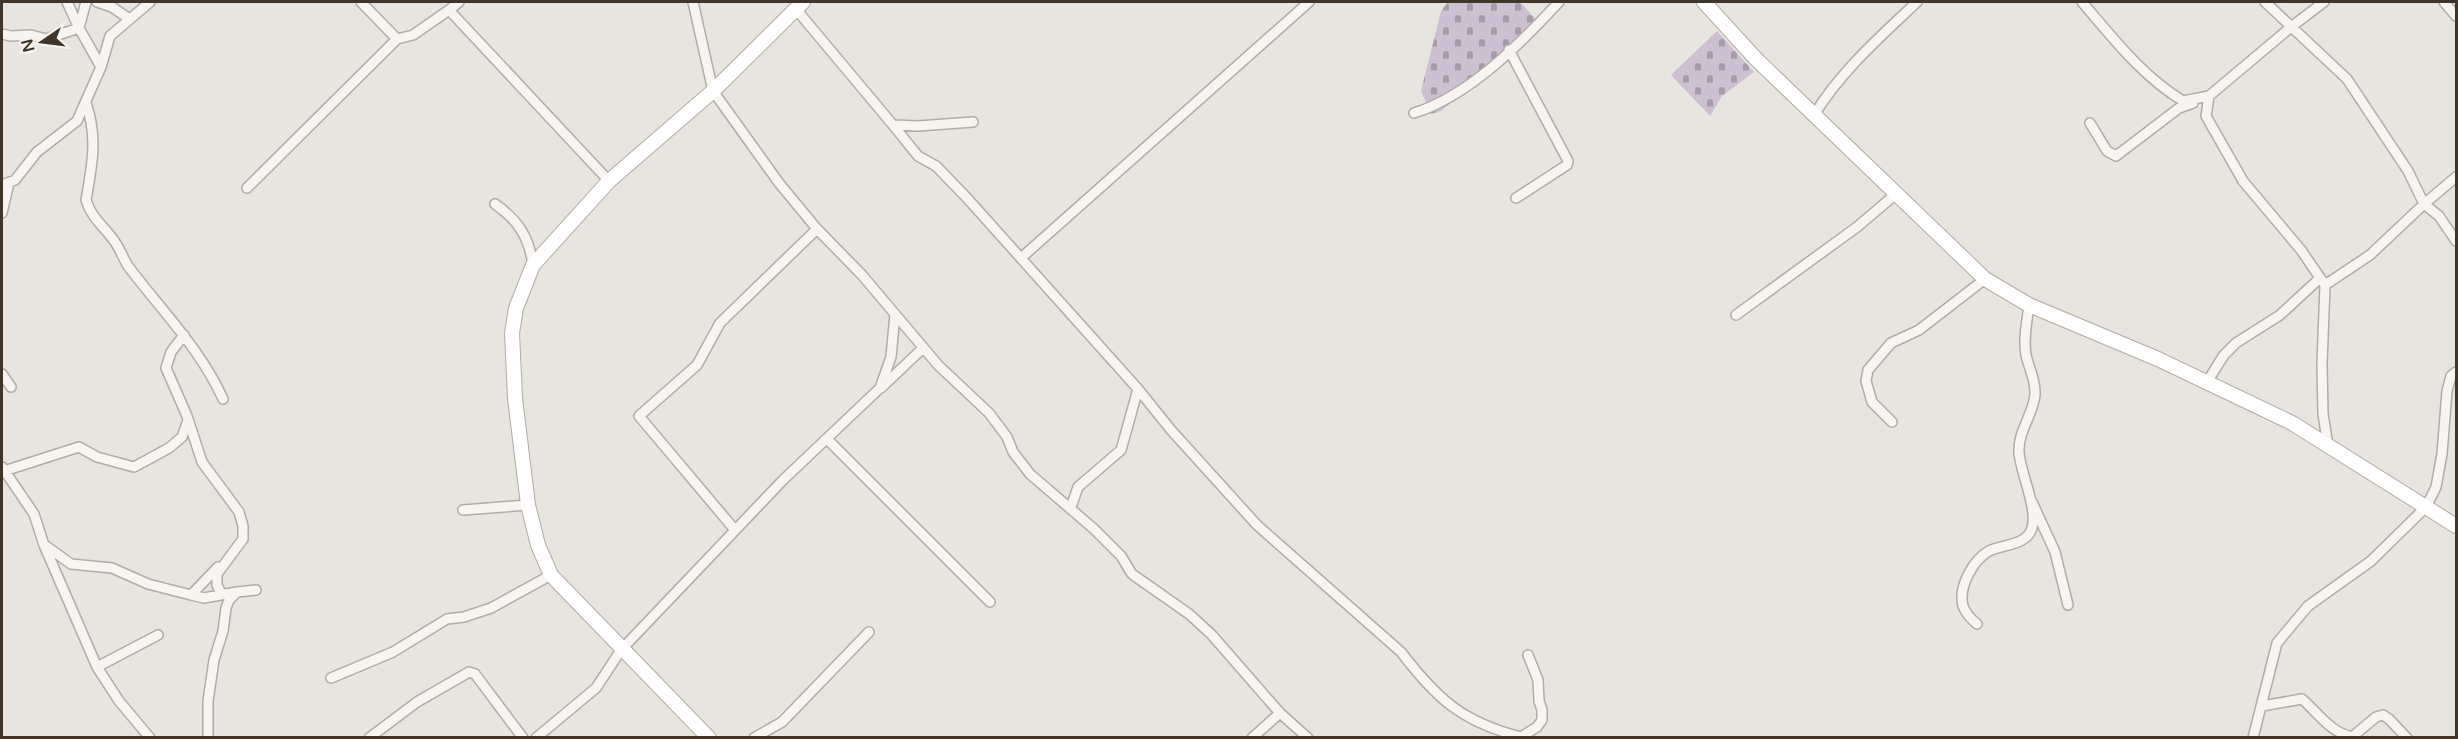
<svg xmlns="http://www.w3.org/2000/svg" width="2458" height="739" font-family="'Varela Round',sans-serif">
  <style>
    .cemetery { fill: url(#cemetery-stones) }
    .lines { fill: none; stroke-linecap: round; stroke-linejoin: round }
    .street-casing { stroke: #b2aca4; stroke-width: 12 }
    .secondary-casing { stroke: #b2aca4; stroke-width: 16 }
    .street { stroke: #f7f4f2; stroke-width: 9 }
    .secondary { stroke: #fff; stroke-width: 14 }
  </style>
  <defs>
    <pattern id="cemetery-stones" width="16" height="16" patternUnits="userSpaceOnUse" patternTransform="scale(1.5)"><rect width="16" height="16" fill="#ccc0d2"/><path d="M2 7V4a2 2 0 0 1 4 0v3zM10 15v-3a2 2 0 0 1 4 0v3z" fill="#a79daa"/></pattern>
  </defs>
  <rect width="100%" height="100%" fill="#e8e4df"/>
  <!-- cemetery -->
  <path class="cemetery" d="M1448 2H1520L1540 24 1441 111 1431 114 1421 91 1441 11Z
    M1717 31 1754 72 1722 96 1710 116 1671 75Z"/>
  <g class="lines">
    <!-- street casing -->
    <g class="street-casing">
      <path id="street" d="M67 2 79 28 101 67
        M97 2 112 7 128 18
        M361 2 397 39
        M459 2 449 10 609 181
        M693 2 713 91 779 183 817 229 862 275 938 365 989 413 1007 437 1013 452 1030 474 1094 529 1121 556 1132 574 1189 614 1211 634 1280 713 1308 738
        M2082 2C2113 38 2142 76 2183 101L2209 96 2291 27 2324 2
        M2265 2 2347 79 2408 171 2424 204 2439 216 2456 241
        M2444 2 2456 16
        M795 8 893 125 918 156 936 166 967 198 1138 389 1171 430 1257 525 1401 652C1437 699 1462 722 1521 737L1537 727 1542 720V710L1539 701 1538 680 1528 655
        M2 34 11 36 31 35 46 39 79 28 86 2
        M1509 50 1568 161 1567 165 1516 198
        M2209 96 2206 116 2243 181 2301 250 2325 285 2322 364 2323 414 2328 446
        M86 103C98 137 92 166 86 200 91 218 105 227 115 242 120 249 123 258 128 266 161 310 200 348 223 399
        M1414 113C1469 96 1521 43 1559 2
        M1814 115C1841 71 1881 36 1917 2
        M2090 123 2107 151 2116 156 2179 108 2193 103
        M893 125 918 126 973 122
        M2 185 15 180 37 152 77 121 101 67 110 36 150 2
        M247 188 397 39 413 35 449 10
        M495 204C518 220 529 237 533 265
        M2 213 9 183
        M1021 258 1309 2
        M2325 285 2370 255 2424 204 2456 177
        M1736 315 1857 227 1897 193
        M184 335 171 352 166 368 187 416 202 462 239 512 243 526V539L217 574V585L222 595
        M2 374 11 387
        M2207 382 2224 355 2236 343 2280 315 2319 279
        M881 388 923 348
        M1892 422 1872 402 1866 381 1868 370 1891 343 1919 330 1985 279
        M828 440 990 602
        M2 467 34 514 44 545 97 667 119 701 150 738
        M4 471 79 447 97 457 134 467 169 448 182 437 188 420
        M2032 502 2055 552 2068 605
        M1071 507 1078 487 1121 450 1138 389
        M463 510 528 505
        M735 530 639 416 697 365 720 323 817 229
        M46 546 71 564 112 568 148 584 191 595 204 598 237 592
        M191 595 218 567
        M1977 624C1971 619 1966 614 1963 606 1958 587 1973 560 1989 551 2002 544 2027 546 2032 528 2038 508 2020 472 2019 452 2018 431 2033 415 2035 395 2036 380 2029 369 2026 355 2023 339 2027 322 2029 305
        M97 667 158 635
        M331 678 393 652 447 619 464 617 491 608 551 575
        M2262 706 2302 699C2319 714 2330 732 2352 737L2376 717 2383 715 2389 719 2407 738
        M208 738V701L214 660 223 631 226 608 229 600 237 592 256 590
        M369 738 417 702 469 672 475 674 523 738
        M536 738 596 688 621 650 783 480 880 388 891 357 895 314
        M754 738 782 722 869 632
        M1252 738 1280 713
        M2253 738 2277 643 2308 606 2371 561 2426 507 2436 487 2442 454 2447 391 2451 376 2456 372"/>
    </g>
    <!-- secondary casing -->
    <g class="secondary-casing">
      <path id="secondary" d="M1704 2 1756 59 1985 279 2029 305 2158 359 2292 423 2456 526
        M709 738 551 575 538 545 528 505 515 398 512 333 516 308 533 265 609 181 713 91 803 2"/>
    </g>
    <!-- street -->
    <use href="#street" class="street"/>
    <!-- secondary -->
    <use href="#secondary" class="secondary"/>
  </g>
  <!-- border -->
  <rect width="2458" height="739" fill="none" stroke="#403528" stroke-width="6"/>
  <!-- north arrow -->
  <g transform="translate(42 42) rotate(256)" stroke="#f6f2ee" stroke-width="4.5" paint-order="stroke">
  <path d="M0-4.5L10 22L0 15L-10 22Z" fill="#403528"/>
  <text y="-9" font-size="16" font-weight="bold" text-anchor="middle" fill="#403528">N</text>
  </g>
</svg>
